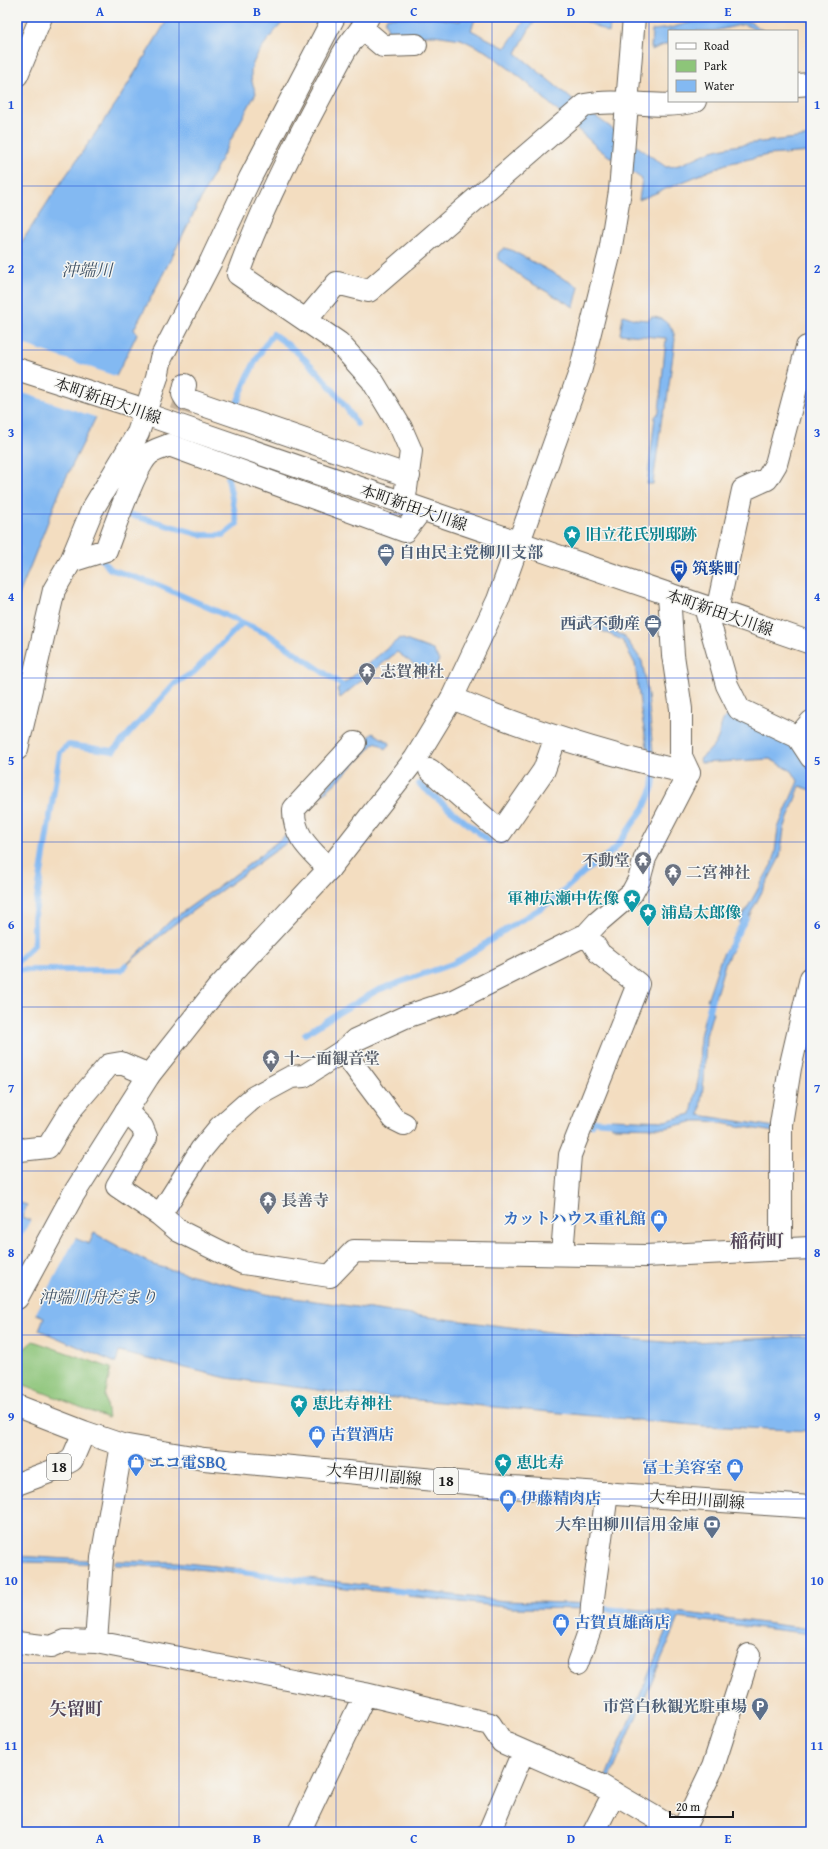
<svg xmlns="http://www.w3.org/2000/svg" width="828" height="1849" font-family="'Gentium Book Plus','Noto Serif JP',serif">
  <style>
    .green { fill: #8dc579; stroke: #54704a }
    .water { fill: #83b9f2; stroke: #506a87 }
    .pier { fill: #f3ddc0 }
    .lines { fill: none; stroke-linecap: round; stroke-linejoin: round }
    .stream { stroke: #83b9f2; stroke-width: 6 }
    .minor-tunnel { stroke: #c8b69f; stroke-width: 22; stroke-dasharray: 22 11; stroke-linecap: butt }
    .minor-casing { stroke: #676055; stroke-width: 24 }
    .tertiary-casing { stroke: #676055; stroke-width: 24 }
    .secondary-casing { stroke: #676055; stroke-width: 24 }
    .primary-casing { stroke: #676055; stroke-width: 24 }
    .minor { stroke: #fff; stroke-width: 22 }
    .tertiary { stroke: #fff; stroke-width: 22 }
    .secondary { stroke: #fff; stroke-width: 22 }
    .primary { stroke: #fff; stroke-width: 22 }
    .grid { fill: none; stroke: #1d4ed8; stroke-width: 1; stroke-opacity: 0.55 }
    .labels { text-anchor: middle; stroke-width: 3; stroke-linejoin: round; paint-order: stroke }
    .shield { fill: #f6f6f2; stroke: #5d5d5c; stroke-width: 1 }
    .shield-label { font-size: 15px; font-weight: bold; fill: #1c1c1c }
    .street-label { font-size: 16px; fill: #1c1c1c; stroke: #f6f6f2 }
    .culture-label { font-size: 16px; font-weight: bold; fill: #0d838f; stroke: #f6f6f2; text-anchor: start }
    .service-label { font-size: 16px; font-weight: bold; fill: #4e5e75; stroke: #f6f6f2; text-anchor: end }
    .transit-label { font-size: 16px; font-weight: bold; fill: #164399; stroke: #f6f6f2; text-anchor: start }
    .worship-label { font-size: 16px; font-weight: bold; fill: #5b616d; stroke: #f6f6f2; text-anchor: start }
    .shop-label { font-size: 16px; font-weight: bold; fill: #366cbe; stroke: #f6f6f2; text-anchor: start }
    .water-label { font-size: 17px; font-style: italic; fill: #405367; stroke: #f6f6f2 }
    .quarter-label { font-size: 18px; font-weight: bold; fill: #55475a; stroke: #f6f6f2 }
    .neatline { fill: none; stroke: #1d4ed8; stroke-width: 1.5 }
    .grid-label { font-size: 13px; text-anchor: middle; font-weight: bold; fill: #1d4ed8 }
  </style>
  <rect width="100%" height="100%" fill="#f6f6f2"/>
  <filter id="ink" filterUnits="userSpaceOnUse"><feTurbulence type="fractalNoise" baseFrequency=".025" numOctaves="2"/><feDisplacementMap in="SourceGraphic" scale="8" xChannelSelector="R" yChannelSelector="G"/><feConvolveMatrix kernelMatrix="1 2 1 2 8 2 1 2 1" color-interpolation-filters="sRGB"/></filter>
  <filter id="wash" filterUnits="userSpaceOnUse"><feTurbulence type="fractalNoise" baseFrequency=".012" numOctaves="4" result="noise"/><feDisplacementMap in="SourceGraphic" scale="16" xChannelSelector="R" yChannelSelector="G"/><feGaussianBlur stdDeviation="0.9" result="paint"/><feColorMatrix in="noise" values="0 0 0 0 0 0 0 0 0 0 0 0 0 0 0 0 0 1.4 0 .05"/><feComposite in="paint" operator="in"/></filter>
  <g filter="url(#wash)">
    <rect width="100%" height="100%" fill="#f3ddc0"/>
    <!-- green -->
    <path class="green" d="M33 1341 111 1368 105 1396 108 1418 17 1382V1355Z"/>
    <!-- water -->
    <path class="water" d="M169 17H287C276 31 250 56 251 75 251 81 254 87 256 93 213 170 177 251 134 329L137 334 62 486 17 600V249L51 197 117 102Z
      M387 17H430L460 21 462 17H476L471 30 505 48 527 17H539L531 26 516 53 574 101 666 167C683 167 696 156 712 151 744 142 779 141 811 136V152L768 155 726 164 639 200 642 179 600 150 526 82 489 53 461 39 434 35 391 38 385 22Z
      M572 17 611 18 609 33 586 21Z
      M711 17H744L747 22H750L764 31H756L745 24 714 31H669V43L651 50 652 30 670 28Z
      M504 248 511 250 579 287 574 307 526 280 498 259V253Z
      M623 315 635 319 649 320 651 317C665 317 673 325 675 339L666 408 662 416 653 484H647L655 417 659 412 666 338 620 334Z
      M580 616 624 636 642 661 648 695 653 753 649 758 641 711 635 664 622 640 578 620Z
      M400 638 433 650 439 660 431 677 397 652 340 698 337 689Z
      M734 711 789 738 811 768V790L800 786 784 829 780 857 744 926 739 923 774 860 778 828 798 781 792 771 770 759 701 763 700 759C706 754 714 747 717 740 723 727 718 719 734 711Z
      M373 733 390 743 386 749 376 742 346 773 316 801 360 745Z
      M287 834 292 839 173 925 121 970 170 921 243 869Z
      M728 945 733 947 725 964 715 998 713 1000H707L721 958Z
      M706 1012H713L706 1036 704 1081 699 1115 775 1127 774 1132 708 1121H695L666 1128 612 1127 611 1119 665 1121 691 1114 699 1076 700 1036Z
      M17 1202 27 1205 22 1217 89 1244 94 1233 153 1265 266 1294 405 1314 566 1334 676 1343 811 1336V1431L704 1426 340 1393 227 1378 119 1352 116 1363 39 1330 44 1317 17 1306Z
      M17 1556 103 1561V1564L23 1562 17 1561Z
      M115 1561 176 1562 243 1569 242 1574 179 1567 115 1565Z
      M307 1578 396 1589V1593L307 1584Z
      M409 1590 505 1601 596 1604 597 1609 513 1608 408 1596Z
      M619 1608 686 1613 811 1629V1634L679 1618 608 1783 604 1781 672 1618 619 1613Z"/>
    <!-- pier -->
    <path class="pier" d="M17 342 118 377 98 418 17 391Z
      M31 1219 76 1237 35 1315 17 1308V1246Z"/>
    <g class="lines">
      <!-- stream -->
      <path class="stream" d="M234 412C243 385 255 357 273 334 308 357 335 389 357 424
        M124 513 202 535H223L237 524 228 478
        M99 557 110 569 158 585 268 634 346 688
        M419 784 489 841
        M727 952 746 918
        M17 962 34 945V918L60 752 68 745 113 751 174 684 194 672 242 623
        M17 970H121L126 965
        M707 1019 713 993
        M305 1034 333 1016 378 990 452 964 478 949 508 928 551 902 584 872 614 850 644 808 653 787 655 770
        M591 1125 592 1121 619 1123
        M236 1571 314 1582
        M389 1590 416 1593
        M596 1608 627 1611"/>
    </g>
  </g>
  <g filter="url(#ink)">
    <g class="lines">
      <!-- minor-tunnel -->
      <path class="minor-tunnel" d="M170 443 186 399"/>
      <!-- minor casing -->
      <g class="minor-casing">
        <path id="minor" d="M368 17C362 31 350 41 343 54 305 125 265 198 238 274L339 343 372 380 401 428 411 451 404 504
          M363 29 383 46 416 45
          M17 75 41 17
          M797 85 811 84
          M306 320 337 283 369 291 585 105C621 97 657 111 695 101
          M185 385 183 394 186 399 409 476
          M71 561 106 550C113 531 136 465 149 454 154 450 163 448 169 445L405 531 421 510
          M705 607 727 685 739 709 798 737 811 757
          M717 611 743 490 767 479 776 464 807 347
          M452 698C528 730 608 755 689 773
          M798 737 811 722
          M17 749 54 590 71 561 92 510 138 433 157 377 161 358 211 261 250 178 334 17
          M430 770 501 832 544 770 556 737
          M329 869C311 850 293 837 294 809L355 743
          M343 1051 394 1119 404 1124
          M126 1111 142 1127 146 1137 117 1186 160 1215 179 1231 243 1263 330 1276 354 1251 645 1256 811 1248
          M17 1148 20 1150 48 1147 72 1108 109 1065 121 1063 149 1075
          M160 1215 201 1150 220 1127 254 1097 291 1077 304 1076 343 1051 355 1040 405 1017 453 1001 587 934 598 922 632 893 639 880 645 858 689 773 681 756V709L673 655 669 594
          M781 1250V1124L790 1068 811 978
          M562 1254 570 1155 638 984 600 954 587 934
          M96 1642 102 1558 122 1445
          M17 1643 51 1647 65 1641 96 1642 365 1694 490 1724 502 1742 600 1785 680 1832
          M578 1663 591 1626 592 1605 607 1493
          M299 1832 365 1694
          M489 1832 523 1752
          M594 1832 614 1793
          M682 1832 713 1767 749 1655"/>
      </g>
      <!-- tertiary casing -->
      <g class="tertiary-casing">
        <path id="tertiary" d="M17 1298 73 1195 149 1075 217 989 329 869 415 759 452 698 498 600 580 372 610 252 620 191 634 17"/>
      </g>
      <!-- secondary casing -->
      <g class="secondary-casing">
        <path id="secondary" d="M17 369 133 406 145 414 811 643"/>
      </g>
      <!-- primary casing -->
      <g class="primary-casing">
        <path id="primary" d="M17 1406 84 1432 122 1445 204 1459 512 1487 811 1507
          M17 1484 52 1471 72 1460 84 1432"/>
      </g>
      <!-- minor -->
      <use href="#minor" class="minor"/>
      <!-- tertiary -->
      <use href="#tertiary" class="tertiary"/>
      <!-- secondary -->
      <use href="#secondary" class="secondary"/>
      <!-- primary -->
      <use href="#primary" class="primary"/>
    </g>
  </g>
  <!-- grid -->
  <path class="grid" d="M179 17V1832M336 17V1832M492 17V1832M649 17V1832M17 186H811M17 350H811M17 514H811M17 678H811M17 842H811M17 1007H811M17 1171H811M17 1335H811M17 1499H811M17 1663H811"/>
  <!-- icons -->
  <defs>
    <g id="sight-pin" transform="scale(0.9)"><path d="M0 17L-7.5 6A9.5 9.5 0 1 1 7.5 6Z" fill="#0f9aa8" stroke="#f6f6f2"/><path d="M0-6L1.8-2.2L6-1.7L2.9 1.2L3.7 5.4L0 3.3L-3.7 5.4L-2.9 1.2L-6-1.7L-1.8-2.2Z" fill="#fff"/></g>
    <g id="office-pin" transform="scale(0.9)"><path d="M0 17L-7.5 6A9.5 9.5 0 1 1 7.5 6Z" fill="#5c6f8a" stroke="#f6f6f2"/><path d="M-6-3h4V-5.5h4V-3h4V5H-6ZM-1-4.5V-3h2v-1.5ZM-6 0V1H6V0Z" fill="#fff"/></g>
    <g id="bus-pin" transform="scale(0.9)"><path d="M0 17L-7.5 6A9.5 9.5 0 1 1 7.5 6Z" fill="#1a4fb4" stroke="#f6f6f2"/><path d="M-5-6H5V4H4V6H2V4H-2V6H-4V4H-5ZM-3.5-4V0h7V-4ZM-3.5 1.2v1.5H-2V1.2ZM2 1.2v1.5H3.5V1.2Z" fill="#fff"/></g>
    <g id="temple-pin" transform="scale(0.9)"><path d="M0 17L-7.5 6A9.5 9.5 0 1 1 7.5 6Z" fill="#6b7280" stroke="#f6f6f2"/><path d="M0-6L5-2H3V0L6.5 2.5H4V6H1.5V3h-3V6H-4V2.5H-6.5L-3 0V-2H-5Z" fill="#fff"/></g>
    <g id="shop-pin" transform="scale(0.9)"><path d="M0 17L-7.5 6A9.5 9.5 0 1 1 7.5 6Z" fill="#3f7fe0" stroke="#f6f6f2"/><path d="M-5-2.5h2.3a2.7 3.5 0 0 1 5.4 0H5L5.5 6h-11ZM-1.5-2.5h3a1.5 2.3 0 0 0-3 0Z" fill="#fff"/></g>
    <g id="bank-pin" transform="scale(0.9)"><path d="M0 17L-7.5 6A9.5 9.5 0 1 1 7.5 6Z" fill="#5c6f8a" stroke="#f6f6f2"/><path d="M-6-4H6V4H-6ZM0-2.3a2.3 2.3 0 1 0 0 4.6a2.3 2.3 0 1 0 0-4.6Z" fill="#fff"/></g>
    <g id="parking-pin" transform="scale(0.9)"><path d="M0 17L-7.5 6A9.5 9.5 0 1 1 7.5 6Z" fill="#5c6f8a" stroke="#f6f6f2"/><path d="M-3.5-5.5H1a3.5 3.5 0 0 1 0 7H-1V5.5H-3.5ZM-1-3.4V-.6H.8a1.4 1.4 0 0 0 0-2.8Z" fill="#fff"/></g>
  </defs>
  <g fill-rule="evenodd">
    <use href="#sight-pin" x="572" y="534"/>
    <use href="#office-pin" x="386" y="552"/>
    <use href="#bus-pin" x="679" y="568"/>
    <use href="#office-pin" x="653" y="623"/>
    <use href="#temple-pin" x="367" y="671"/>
    <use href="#temple-pin" x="643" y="860"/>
    <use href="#temple-pin" x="673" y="872"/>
    <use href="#sight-pin" x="632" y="898"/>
    <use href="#sight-pin" x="648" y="912"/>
    <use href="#temple-pin" x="271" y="1058"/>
    <use href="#temple-pin" x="268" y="1200"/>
    <use href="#shop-pin" x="659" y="1218"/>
    <use href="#sight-pin" x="299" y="1403"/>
    <use href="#shop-pin" x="317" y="1434"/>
    <use href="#shop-pin" x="136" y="1462"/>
    <use href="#sight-pin" x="503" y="1462"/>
    <use href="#shop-pin" x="735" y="1467"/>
    <use href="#shop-pin" x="508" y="1498"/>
    <use href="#bank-pin" x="712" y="1524"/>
    <use href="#shop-pin" x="561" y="1622"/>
    <use href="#parking-pin" x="760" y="1706"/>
  </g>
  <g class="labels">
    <!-- shield labels -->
    <g class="shield">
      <rect x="47" y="1454" width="24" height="26" rx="3"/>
      <rect x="434" y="1468" width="24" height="26" rx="3"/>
    </g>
    <g class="shield-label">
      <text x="59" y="1472">18</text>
      <text x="446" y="1486">18</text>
    </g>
    <!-- street labels -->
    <g class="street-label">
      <text transform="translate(108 400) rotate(19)" y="6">本町新田大川線</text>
      <text transform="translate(414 507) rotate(19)" y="6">本町新田大川線</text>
      <text transform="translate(720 612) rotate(19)" y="6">本町新田大川線</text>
      <text transform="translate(374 1474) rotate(6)" y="6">大牟田川副線</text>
      <text transform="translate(697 1499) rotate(4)" y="6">大牟田川副線</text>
    </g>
    <!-- culture labels -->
    <g class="culture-label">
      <text x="585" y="540">旧立花氏別邸跡</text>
      <text x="619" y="904" text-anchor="end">軍神広瀬中佐像</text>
      <text x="661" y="918">浦島太郎像</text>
      <text x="312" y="1409">恵比寿神社</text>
      <text x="516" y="1468">恵比寿</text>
    </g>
    <!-- service labels -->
    <g class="service-label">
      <text x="399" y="558" text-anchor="start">自由民主党柳川支部</text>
      <text x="640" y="629">西武不動産</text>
      <text x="699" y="1530">大牟田柳川信用金庫</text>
      <text x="747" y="1712">市営白秋観光駐車場</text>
    </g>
    <!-- transit labels -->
    <g class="transit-label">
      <text x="692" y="574">筑紫町</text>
    </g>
    <!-- worship labels -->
    <g class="worship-label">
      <text x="380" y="677">志賀神社</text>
      <text x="630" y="866" text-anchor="end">不動堂</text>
      <text x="686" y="878">二宮神社</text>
      <text x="284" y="1064">十一面観音堂</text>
      <text x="281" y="1206">長善寺</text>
    </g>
    <!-- shop labels -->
    <g class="shop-label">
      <text x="646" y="1224" text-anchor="end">カットハウス重礼館</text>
      <text x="330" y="1440">古賀酒店</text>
      <text x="149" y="1468">エコ電SBQ</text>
      <text x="722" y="1473" text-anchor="end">冨士美容室</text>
      <text x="521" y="1504">伊藤精肉店</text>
      <text x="574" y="1628">古賀貞雄商店</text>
    </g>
    <!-- water labels -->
    <g class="water-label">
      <text x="87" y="276">沖端川</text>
      <text x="98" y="1303">沖端川舟だまり</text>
    </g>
    <!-- quarter labels -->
    <g class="quarter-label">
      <text x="757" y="1247">稲荷町</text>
      <text x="76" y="1715">矢留町</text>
    </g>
  </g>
  <!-- margin -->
  <rect width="828" height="1849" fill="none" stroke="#f6f6f2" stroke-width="44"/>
  <!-- legend -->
  <rect x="668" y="30" width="130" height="72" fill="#f6f6f2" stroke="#9f9f9c"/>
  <rect x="676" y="43" width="20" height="6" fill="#ffffff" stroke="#9f9f9c"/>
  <text x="704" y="50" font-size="12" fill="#1c1c1c">Road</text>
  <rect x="676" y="60" width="20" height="12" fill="#8dc579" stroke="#9f9f9c"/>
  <text x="704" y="70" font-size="12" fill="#1c1c1c">Park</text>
  <rect x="676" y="80" width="20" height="12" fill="#83b9f2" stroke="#9f9f9c"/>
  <text x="704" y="90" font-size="12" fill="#1c1c1c">Water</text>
  <!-- scale -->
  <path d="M670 1811v6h63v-6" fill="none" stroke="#1c1c1c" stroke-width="2"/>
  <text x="676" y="1811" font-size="12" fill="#1c1c1c" stroke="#f6f6f2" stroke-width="3" paint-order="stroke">20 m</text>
  <rect x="22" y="22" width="784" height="1805" class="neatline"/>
  <g class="grid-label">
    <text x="100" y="16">A</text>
    <text x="257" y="16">B</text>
    <text x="414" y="16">C</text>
    <text x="571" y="16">D</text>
    <text x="728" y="16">E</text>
    <text x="11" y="109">1</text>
    <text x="817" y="109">1</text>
    <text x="11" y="273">2</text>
    <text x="817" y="273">2</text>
    <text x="11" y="437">3</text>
    <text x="817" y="437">3</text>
    <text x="11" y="601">4</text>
    <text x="817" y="601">4</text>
    <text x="11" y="765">5</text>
    <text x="817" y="765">5</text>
    <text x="11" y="929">6</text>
    <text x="817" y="929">6</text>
    <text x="11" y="1093">7</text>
    <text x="817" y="1093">7</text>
    <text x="11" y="1257">8</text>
    <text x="817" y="1257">8</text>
    <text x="11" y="1421">9</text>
    <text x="817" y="1421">9</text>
    <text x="11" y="1585">10</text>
    <text x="817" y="1585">10</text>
    <text x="11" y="1750">11</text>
    <text x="817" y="1750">11</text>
    <text x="100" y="1843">A</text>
    <text x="257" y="1843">B</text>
    <text x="414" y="1843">C</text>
    <text x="571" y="1843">D</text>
    <text x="728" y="1843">E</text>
  </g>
</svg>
